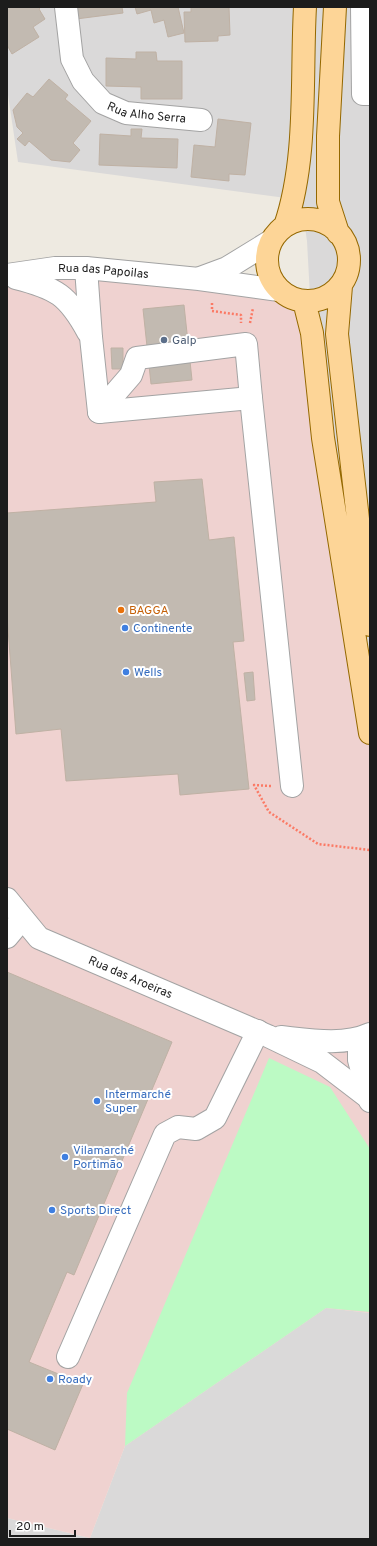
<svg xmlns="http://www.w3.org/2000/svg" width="377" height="1546" font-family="Overpass,sans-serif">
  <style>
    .residential { fill: #dad9d9 }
    .commercial { fill: #efd2d0 }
    .park { fill: #bcfac4 }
    .building { fill: #c2bab1; stroke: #bfb1a4 }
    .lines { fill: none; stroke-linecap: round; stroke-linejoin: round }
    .minor-casing { stroke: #a3a3a3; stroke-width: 24 }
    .major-casing { stroke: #946800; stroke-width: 24 }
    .path { stroke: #fb7a65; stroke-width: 2.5; stroke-dasharray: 2 2; stroke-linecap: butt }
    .minor { stroke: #fff; stroke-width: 22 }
    .major { stroke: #fdd597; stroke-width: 22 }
    .service-dot { fill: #5c6f8a; stroke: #fff; stroke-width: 1.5 }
    .food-dot { fill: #e8710a; stroke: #fff; stroke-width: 1.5 }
    .shop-dot { fill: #3f7fe0; stroke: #fff; stroke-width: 1.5 }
    .labels { text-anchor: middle; stroke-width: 4; stroke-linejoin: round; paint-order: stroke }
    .street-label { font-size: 12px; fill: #1c1c1c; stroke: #fff }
    .service-label { font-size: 12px; fill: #4e5e75; stroke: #fff; text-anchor: start }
    .food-label { font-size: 12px; fill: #c56008; stroke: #fff; text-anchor: start }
    .shop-label { font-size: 12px; fill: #366cbe; stroke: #fff; text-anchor: start }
  </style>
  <rect width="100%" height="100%" fill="#eeeae1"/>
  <!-- residential -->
  <path class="residential" d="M7 7H370V733L312 333 307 241 301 200 18 162 7 88Z
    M326 1308 370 1313V1539H7V1518L90 1538 125 1446Z"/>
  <!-- commercial -->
  <path class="commercial" d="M7 269H202L281 278 312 333 370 733V1313L326 1308 125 1446 90 1538 7 1518Z"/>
  <!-- park -->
  <path class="park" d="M269 1058 330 1087 370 1149V1312L326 1308 125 1446 127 1393Z"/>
  <!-- building -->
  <path class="building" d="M7 7H41L39 9 45 19 33 27 39 37 12 54 7 45Z
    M75 7H122L123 13 76 19Z
    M135 7H178L184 33 168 37 164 20 154 23 151 10 137 14Z
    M191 7H229L230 35 218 36V41L185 42 184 12H191Z
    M136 52H156L157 61H182V99H141V87L106 86V58L136 59Z
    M49 79 68 95 65 99 91 121 73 143 80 150 70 162 51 160 29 141 25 146 17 139 23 133 17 127 13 110 27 93 33 97Z
    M218 119 251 123 245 175 229 174V181L191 177 194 145 215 147Z
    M131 129H142L141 138 178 139 177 168 99 165 100 134 131 136Z
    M184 305 192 380 151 384 143 309Z
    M111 348H123V369H112Z
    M202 479 209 540 234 537 244 641 233 642 249 789 180 795 178 774 66 781 61 729 16 734 7 616V513L156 502 154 482Z
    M253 672 255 700 247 701 244 673Z
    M7 972 172 1042 74 1275 67 1272 29 1362 83 1384 55 1450 7 1429Z"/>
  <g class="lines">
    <!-- minor casing -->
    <g class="minor-casing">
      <g id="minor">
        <path id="s1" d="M66 7 72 59 83 81 103 103 126 113 201 120"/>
        <path d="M362 7 363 94H370"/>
        <path d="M86 268 91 337 99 412 251 398 292 786"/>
        <path id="s2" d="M7 275 55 268H86L199 279 279 290"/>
        <path d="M16 278C56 288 68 295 88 332"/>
        <path d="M200 278 227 268 271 241"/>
        <path d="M99 412 131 375 137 358 246 344 251 398"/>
        <path id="s3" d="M7 899 39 938 268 1036 322 1062 369 1098"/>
        <path d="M7 937 22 919"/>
        <path d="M281 1037C309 1040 344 1046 370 1034"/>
        <path d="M359 1039V1060L370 1101"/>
        <path d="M68 1357 165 1134 178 1127 196 1129 215 1118 258 1031"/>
      </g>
    </g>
    <!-- major casing -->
    <g class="major-casing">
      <path id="major" d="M335 7 328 136V202L338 233
        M267 260a41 41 0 1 1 82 0a41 41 0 1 1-82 0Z
        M285 226C308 159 301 78 305 7
        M341 286 337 334 370 625
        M304 301 312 333 323 438 370 733"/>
    </g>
    <!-- path -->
    <path class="path" d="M212 303V311L241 315V323
      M250 323 253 308
      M271 786 254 785 269 812 318 844 370 850"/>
    <!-- minor -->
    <use href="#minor" class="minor"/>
    <!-- major -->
    <use href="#major" class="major"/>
  </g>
  <!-- markers -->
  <circle class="service-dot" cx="164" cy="340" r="4"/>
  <circle class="food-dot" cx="121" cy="610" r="4"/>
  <g class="shop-dot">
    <circle cx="125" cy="628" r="4"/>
    <circle cx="126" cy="672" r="4"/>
    <circle cx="97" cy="1101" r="4"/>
    <circle cx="65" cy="1157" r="4"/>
    <circle cx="52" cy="1210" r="4"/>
    <circle cx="50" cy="1379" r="4"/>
  </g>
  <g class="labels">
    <!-- street labels -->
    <g class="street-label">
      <text dy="4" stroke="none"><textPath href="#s1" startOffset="152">Rua Alho Serra</textPath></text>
      <text dy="4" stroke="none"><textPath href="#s2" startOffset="97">Rua das Papoilas</textPath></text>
      <text dy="4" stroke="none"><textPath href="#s3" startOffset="150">Rua das Aroeiras</textPath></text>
    </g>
    <!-- service labels -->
    <g class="service-label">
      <text x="172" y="344">Galp</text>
    </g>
    <!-- food labels -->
    <g class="food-label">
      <text x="129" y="614">BAGGA</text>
    </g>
    <!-- shop labels -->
    <g class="shop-label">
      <text x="133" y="632">Continente</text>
      <text x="134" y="676">Wells</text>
      <text x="105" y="1098">Intermarché<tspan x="105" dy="14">Super</tspan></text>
      <text x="73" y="1154">Vilamarché<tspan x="73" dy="14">Portimão</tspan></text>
      <text x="60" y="1214">Sports Direct</text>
      <text x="58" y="1383">Roady</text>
    </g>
  </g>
  <!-- border -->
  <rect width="377" height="1546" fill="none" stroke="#1c1c1c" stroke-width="16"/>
  <!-- scale -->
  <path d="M10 1530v6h65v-6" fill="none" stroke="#1c1c1c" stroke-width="2"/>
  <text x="16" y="1530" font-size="12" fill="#1c1c1c" stroke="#ffffff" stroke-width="3" paint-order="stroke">20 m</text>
</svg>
